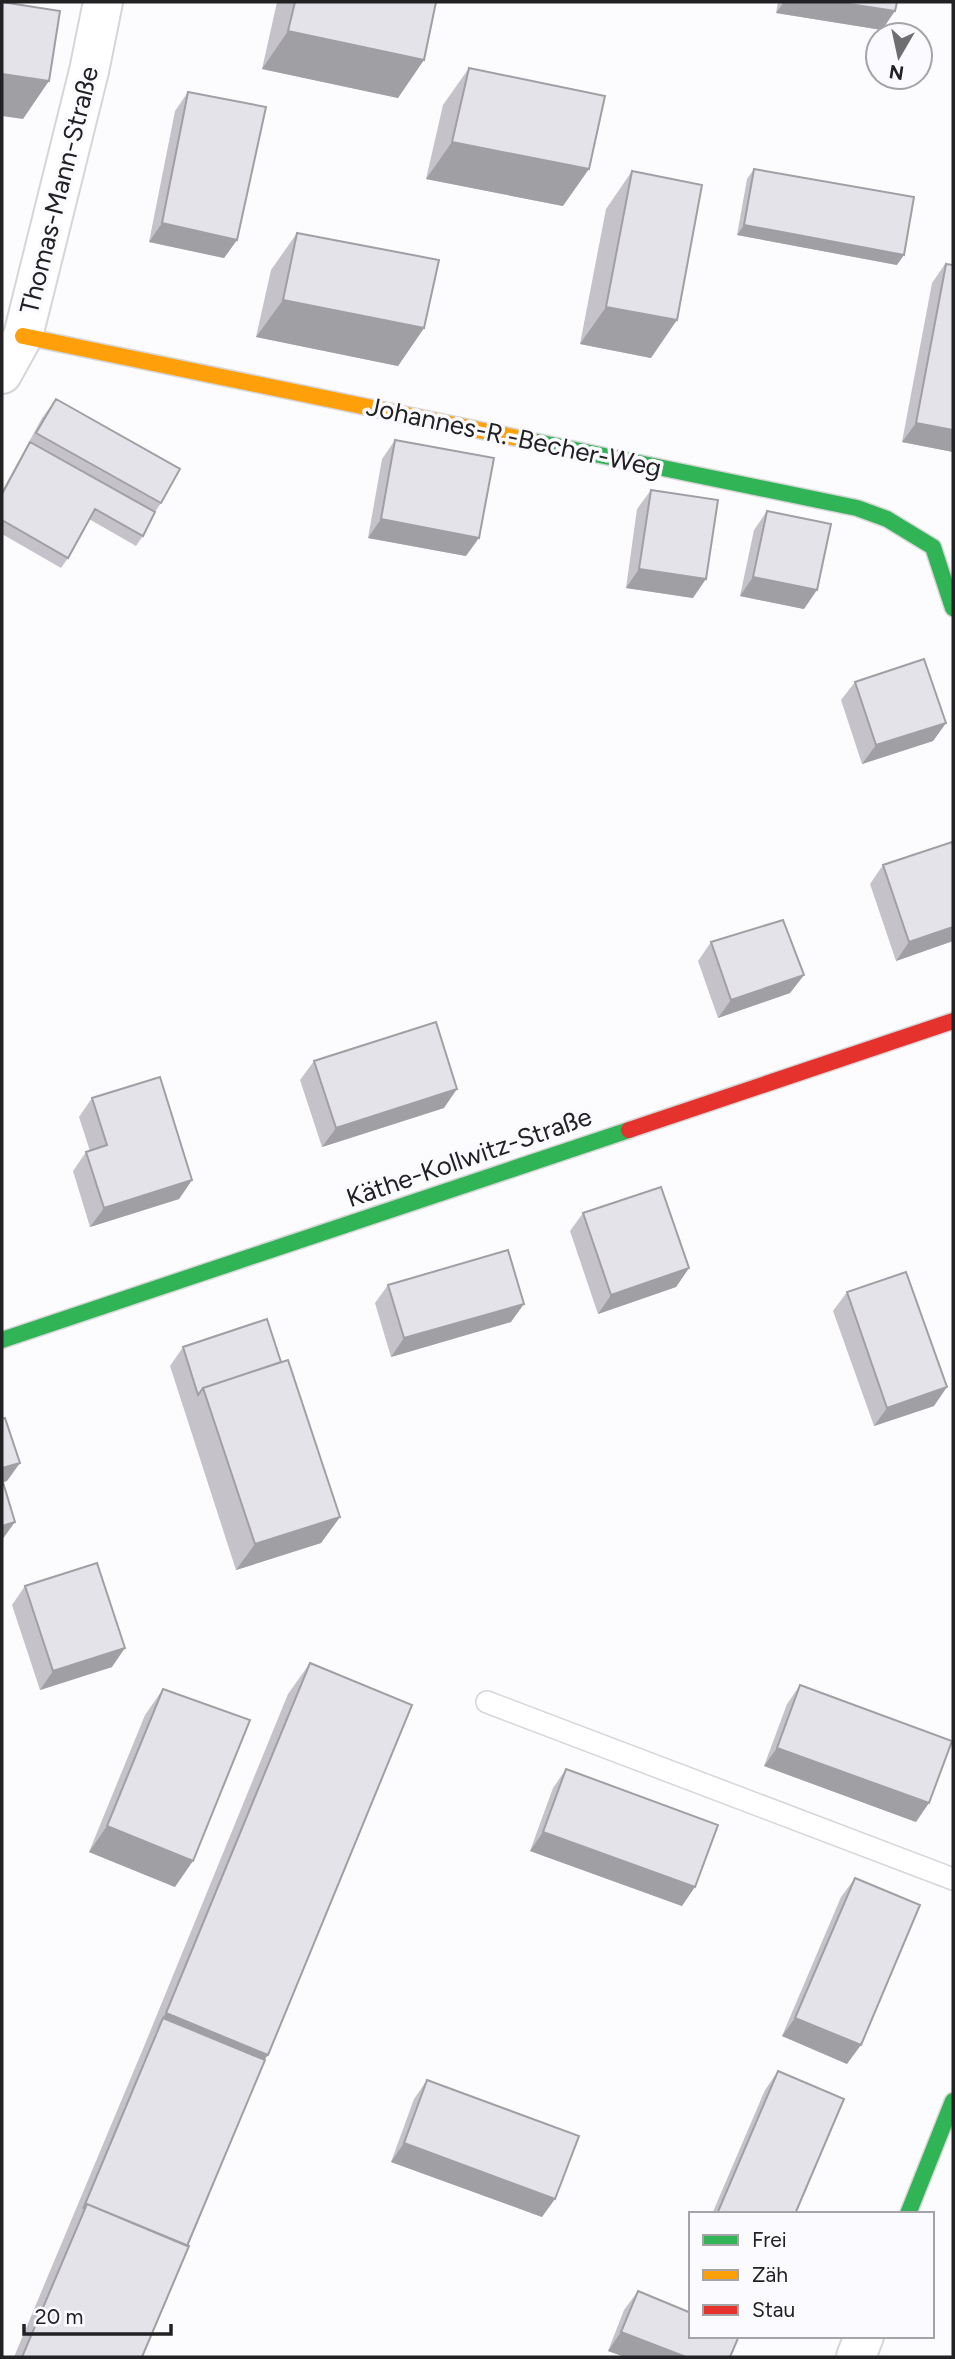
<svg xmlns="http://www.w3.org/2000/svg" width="955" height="2359" font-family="Figtree,sans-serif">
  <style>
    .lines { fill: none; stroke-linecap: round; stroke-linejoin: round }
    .lane-casing { stroke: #d6d6d9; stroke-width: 24 }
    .street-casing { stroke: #d6d6d9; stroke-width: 42 }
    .fast-casing { stroke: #d6d6d9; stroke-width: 19 }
    .slow-casing { stroke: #d6d6d9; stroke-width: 19 }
    .jam-casing { stroke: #d6d6d9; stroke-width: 19 }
    .lane { stroke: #fff; stroke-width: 21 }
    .street { stroke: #fff; stroke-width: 38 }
    .fast { stroke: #30b455; stroke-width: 16 }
    .slow { stroke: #ff9f0a; stroke-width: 16 }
    .jam { stroke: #e5322d; stroke-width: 16 }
    .wall { fill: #c5c3c9 }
    .shaded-wall { fill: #a09fa4 }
    .building { fill: #e5e3ea; stroke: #a09fa4; stroke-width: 2 }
    .labels { text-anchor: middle; stroke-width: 7; stroke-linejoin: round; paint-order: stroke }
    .street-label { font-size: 26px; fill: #222225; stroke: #fbfbff }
  </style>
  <rect width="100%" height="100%" fill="#fcfcfe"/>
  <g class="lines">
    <!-- lane casing -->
    <g class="lane-casing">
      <path id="lane" d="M487 1702 953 1879"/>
    </g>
    <!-- street casing -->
    <g class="street-casing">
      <path id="street" d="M2 374 23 336 89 71 103 2
        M856 2357 864 2336"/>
    </g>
    <!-- fast casing -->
    <g class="fast-casing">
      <path id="fast" d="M532 441 857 508 887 519 933 547 953 608
        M2 1340 629 1130
        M908 2214 953 2101"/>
    </g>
    <!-- slow casing -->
    <g class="slow-casing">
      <path id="slow" d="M23 336 532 441"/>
    </g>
    <!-- jam casing -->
    <g class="jam-casing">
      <path id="jam" d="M629 1130 953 1021"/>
    </g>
    <!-- lane -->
    <use href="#lane" class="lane"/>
    <!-- street -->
    <use href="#street" class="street"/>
    <!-- fast -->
    <use href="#fast" class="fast"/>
    <!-- slow -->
    <use href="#slow" class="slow"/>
    <!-- jam -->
    <use href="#jam" class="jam"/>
  </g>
  <!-- wall -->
  <path class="wall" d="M277 2H436L398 98 262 69Z
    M778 2H897L882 30 776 13Z
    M469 68 563 206 426 179 443 105Z
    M188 92 237 240 224 258 149 242 175 111Z
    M754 169 897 265 737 235 747 179Z
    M632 171 651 358 580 344 606 209Z
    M297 233 424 328 398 366 256 337 271 270Z
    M945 264 953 452 902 442 932 283Z
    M56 399 161 503 155 512 143 536 136 546 89 519 68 558 61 568 2 534V491L42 418Z
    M395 440 466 556 368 538 382 459Z
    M651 490 693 598 626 588 637 509Z
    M767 511 804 609 740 596 754 530Z
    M855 682 946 723 933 741 862 764 841 700Z
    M883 865 953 941 896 961 870 884Z
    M711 942 804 975 790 993 718 1018 698 961Z
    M314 1061 444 1108 322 1147 300 1080Z
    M92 1098 192 1180 179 1199 90 1227 73 1171 86 1152 90 1151 79 1117Z
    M583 1213 689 1268 676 1287 598 1314 570 1231Z
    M388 1285 511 1322 391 1357 375 1303Z
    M847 1292 934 1406 874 1426 833 1311Z
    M183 1347 281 1362 340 1517 321 1543 236 1570 170 1366Z
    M25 1586 112 1667 40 1690 12 1605Z
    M310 1663 265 2060 142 2357H14L145 2044 288 1694Z
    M800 1685 916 1822 764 1766 787 1704Z
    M163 1689 175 1887 89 1852 145 1715Z
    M566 1769 682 1906 530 1851 553 1788Z
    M855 1878 847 2064 782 2036 841 1897Z
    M778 2071 795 2214H712L765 2090Z
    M427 2080 542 2217 391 2162 414 2099Z
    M638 2291 730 2357H625L608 2351 624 2310Z"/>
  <!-- shaded-wall -->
  <path class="shaded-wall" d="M784 2H836L895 11 882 30 776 13Z
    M288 31 424 60 398 98 262 69Z
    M2 74 49 81 23 119 2 116Z
    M452 142 589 169 563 206 426 179Z
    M162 223 237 240 224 258 149 242Z
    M744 225 904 255 897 265 737 235Z
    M283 300 424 328 398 366 256 337Z
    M606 307 677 320 651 358 580 344Z
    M916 423 953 430V452L902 442Z
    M381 519 479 538 466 556 368 538Z
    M639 569 706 579 693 598 626 588Z
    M753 577 817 590 804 609 740 596Z
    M946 723 933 741 862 764 876 745Z
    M953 927V941L896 961 909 942Z
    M804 975 790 993 718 1018 731 1000Z
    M457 1089 444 1108 322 1147 336 1128Z
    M192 1180 179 1199 90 1227 104 1208Z
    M689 1268 676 1287 598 1314 611 1295Z
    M524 1304 511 1322 391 1357 404 1338Z
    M947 1387 934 1406 874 1426 887 1408Z
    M20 1463 7 1481 2 1483V1468Z
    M340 1517 321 1543 236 1570 255 1544Z
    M15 1522 2 1540V1526Z
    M125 1648 112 1667 40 1690 53 1671Z
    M777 1748 929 1803 916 1822 764 1766Z
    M107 1826 193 1861 175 1887 89 1852Z
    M543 1832 695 1887 682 1906 530 1851Z
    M166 2013 268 2055 246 2086 163 2018 145 2044Z
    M795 2018 861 2045 847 2064 782 2036Z
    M404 2143 555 2199 542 2217 391 2162Z
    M621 2332 686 2357H625L608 2351Z"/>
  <!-- building -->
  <path class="building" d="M2 2 60 11 49 81 2 74Z
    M295 2H436L424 60 288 31Z
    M836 2H897L895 11Z
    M469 68 605 96 589 169 452 142Z
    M188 92 266 107 237 240 162 223Z
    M754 169 914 197 904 255 744 225Z
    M632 171 702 185 677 320 606 307Z
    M297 233 439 260 424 328 283 300Z
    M946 264 953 265V430L916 423Z
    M56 399 180 469 161 503 36 433Z
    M395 440 494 458 479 538 381 519Z
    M30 442 155 512 143 536 95 509 68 558 2 520V494Z
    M651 490 718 500 706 579 639 569Z
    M767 511 831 524 817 590 753 577Z
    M924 659 946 723 876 745 855 682Z
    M952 842 953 846V927L909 942 883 865Z
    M783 920 804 975 731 1000 711 942Z
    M436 1022 457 1089 336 1128 314 1061Z
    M160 1077 192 1180 104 1208 86 1152 107 1145 92 1098Z
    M661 1187 689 1268 611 1295 583 1213Z
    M508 1250 524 1304 404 1338 388 1285Z
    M906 1272 947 1387 887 1408 847 1292Z
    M267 1319 281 1362 203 1388 198 1395 183 1347Z
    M288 1360 340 1517 255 1544 203 1388Z
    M5 1418 20 1463 2 1468V1419Z
    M2 1479 15 1522 2 1526Z
    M97 1563 125 1648 53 1671 25 1586Z
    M310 1663 412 1705 268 2055 166 2013Z
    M800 1685 952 1741 929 1803 777 1748Z
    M163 1689 250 1720 193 1861 107 1826Z
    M566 1769 718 1825 695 1887 543 1832Z
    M855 1878 920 1905 861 2045 795 2018Z
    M163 2018 265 2060 187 2246 87 2204 83 2209Z
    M778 2071 844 2099 795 2214H717Z
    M427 2080 579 2136 555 2199 404 2143Z
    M87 2204 189 2246 142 2357H22Z
    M638 2291 691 2313V2336H739L730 2357H686L621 2332Z"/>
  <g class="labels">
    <!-- street labels -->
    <g class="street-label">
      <text transform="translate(59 190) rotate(-76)" y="9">Thomas-Mann-Straße</text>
      <text transform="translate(514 437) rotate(12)" y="9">Johannes-R.-Becher-Weg</text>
      <text transform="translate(469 1157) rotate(-19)" y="9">Käthe-Kollwitz-Straße</text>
    </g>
  </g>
  <!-- border -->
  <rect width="955" height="2359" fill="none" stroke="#222225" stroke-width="7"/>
  <!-- legend -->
  <rect x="689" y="2212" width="245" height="126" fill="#fbfbff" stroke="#a4a4a8" stroke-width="2"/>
  <rect x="703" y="2235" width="35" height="10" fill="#30b455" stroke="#a4a4a8" stroke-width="2"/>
  <text x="752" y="2247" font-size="21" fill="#222225">Frei</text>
  <rect x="703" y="2270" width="35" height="10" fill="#ff9f0a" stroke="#a4a4a8" stroke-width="2"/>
  <text x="752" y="2282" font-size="21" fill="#222225">Zäh</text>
  <rect x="703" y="2305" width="35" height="10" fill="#e5322d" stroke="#a4a4a8" stroke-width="2"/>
  <text x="752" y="2317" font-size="21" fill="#222225">Stau</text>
  <!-- north arrow -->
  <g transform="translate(899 56) rotate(189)"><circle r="33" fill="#fbfbff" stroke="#a4a4a8" stroke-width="2"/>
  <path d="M0-5L12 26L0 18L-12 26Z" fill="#6e6e71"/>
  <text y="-10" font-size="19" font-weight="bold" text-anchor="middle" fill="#222225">N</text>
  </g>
  <!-- scale -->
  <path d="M24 2324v10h147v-10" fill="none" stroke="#222225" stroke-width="3.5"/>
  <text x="35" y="2324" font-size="21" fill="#222225" stroke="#fbfbff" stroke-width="5" paint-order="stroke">20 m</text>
</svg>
